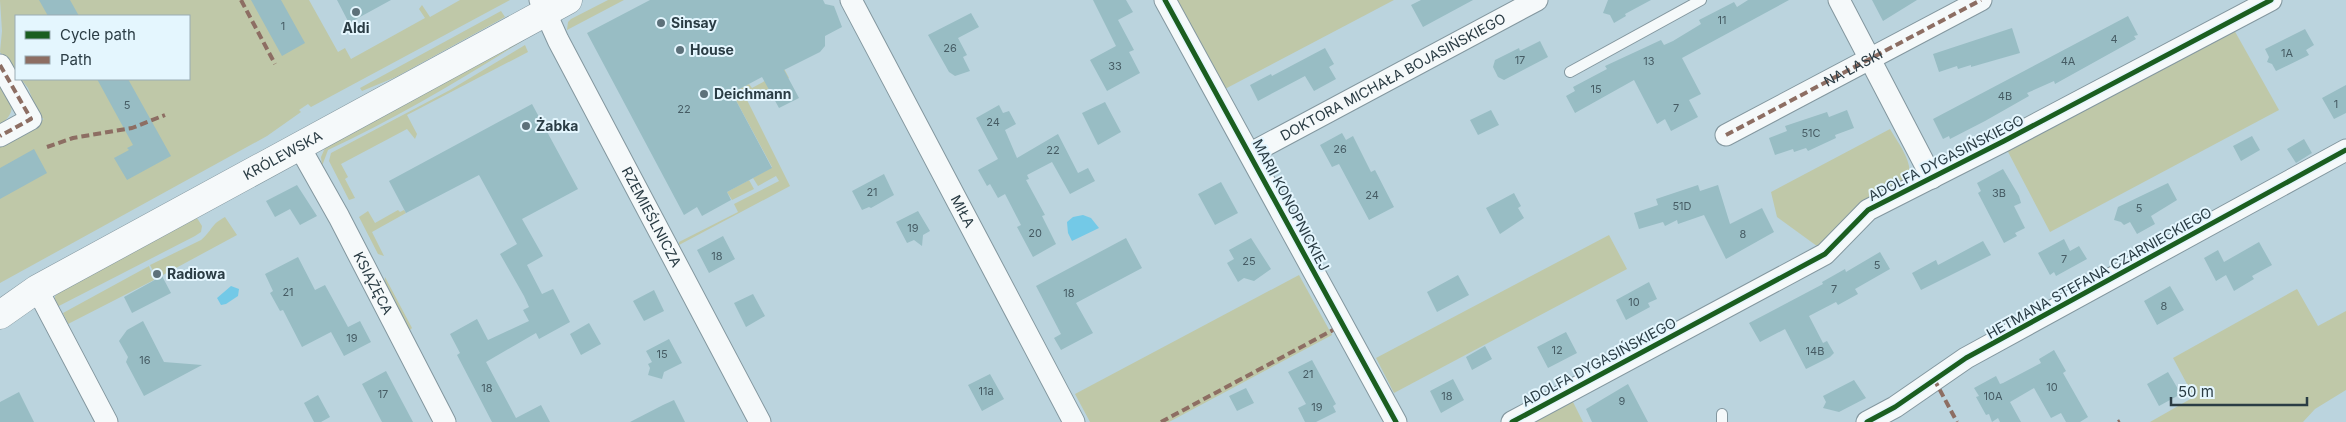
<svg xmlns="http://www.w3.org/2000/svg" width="2346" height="422" font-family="Inter,sans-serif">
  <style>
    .green { fill: #bfc8a8 }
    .water { fill: #73c9e7 }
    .building { fill: #98bdc4 }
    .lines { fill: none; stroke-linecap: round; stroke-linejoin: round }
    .lane-casing { stroke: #83979f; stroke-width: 12 }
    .street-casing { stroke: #83979f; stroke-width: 23 }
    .secondary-casing { stroke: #83979f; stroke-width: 29 }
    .lane { stroke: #f5f9fa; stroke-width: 10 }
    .street { stroke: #f5f9fa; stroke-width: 21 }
    .secondary { stroke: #f5f9fa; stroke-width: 28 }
    .quiet { stroke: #8d6e63; stroke-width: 4; stroke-dasharray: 8 4; stroke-linecap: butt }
    .cycleway-casing { stroke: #e4f6fe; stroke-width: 8 }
    .cycleway { stroke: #1b5e20; stroke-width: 5 }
    .poi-dot { fill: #5d717a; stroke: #e4f6fe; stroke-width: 2 }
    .labels { text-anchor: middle; stroke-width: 4; stroke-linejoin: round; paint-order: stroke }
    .number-label { font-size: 11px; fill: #465c64 }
    .poi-label { font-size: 14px; font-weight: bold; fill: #2a3c44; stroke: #e4f6fe; text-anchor: start }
    .street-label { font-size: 14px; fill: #2a3c44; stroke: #e4f6fe }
  </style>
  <rect width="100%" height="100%" fill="#bbd4de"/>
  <!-- green -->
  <path class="green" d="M0 0H309L338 52 345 48 351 59 425 18 419 9 422 5 430 17 460 0H510L311 107 308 104 299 110 301 112 267 136 0 283V143L44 119 40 117 28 88 21 79H189V16H16V73L0 52 2 31Z
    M608 0H624L567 30 568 22 571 19Z
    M748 0 789 78 747 100 790 186 679 245V242L738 212 734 204 779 181 776 176 758 186 753 178 772 167 732 93 749 84 752 88 774 76Z
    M1175 0H1394L1225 89Z
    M501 11 505 17 396 77 362 91 360 88Z
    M2233 28 2279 110 2050 232 2006 148Z
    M519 39 521 42C458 81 395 119 328 150L322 166 321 157 325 148Z
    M525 45 528 52 407 115 417 134 415 139 407 129 341 164 348 177 345 179 355 198 349 200 329 161 331 153 450 90Z
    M0 83C10 102 20 109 0 125Z
    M1890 129C1898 143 1915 164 1908 180L1821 249 1777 217 1771 192Z
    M749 180 754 189 732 200 727 192Z
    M398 210 400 212 404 210 406 213 372 232 384 256 378 254 359 217 368 211 375 223Z
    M225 217 237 235 163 275 159 268 153 271 150 265 201 240C213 230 210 225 225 217Z
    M197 218 202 226 201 232 195 236 55 308V296L60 291Z
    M1609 235 1627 269 1394 393 1376 358Z
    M149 266 154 280 68 324 63 313Z
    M1299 275 1332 335 1169 422H1090L1075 394Z
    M385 277 412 328 410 330 406 328 384 286Z
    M2297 289 2318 326 2346 311V390L2315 409 2303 422H2150L2194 397 2173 358Z
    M1572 400 1583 422H1529Z"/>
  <!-- water -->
  <path class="water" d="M1083 215 1091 218 1099 228 1072 241 1068 233 1067 222 1073 217Z
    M231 286 239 289 238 296 226 304 221 305 217 298Z"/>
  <!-- building -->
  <path class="building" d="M39 0H70L79 16H48Z
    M251 0H281L305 43 282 56Z
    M337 0H391L349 23Z
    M650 0H823L825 4 834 6 842 27 825 36V46L820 52 784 70 799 98 779 108 762 77 732 93 772 168 727 192 731 200 702 216 697 207 684 215 587 33Z
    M1093 0H1126L1133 12 1118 20 1134 50 1129 52 1140 73 1107 91 1090 60 1116 46Z
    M1421 0H1473L1423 27 1411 5Z
    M1608 0H1651L1625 14 1626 16 1614 23 1610 15 1603 13Z
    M1748 0H1789L1682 58 1701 94 1689 100 1698 117 1671 131 1665 119 1657 124 1634 80 1575 113 1566 96 1575 91 1573 87 1607 69 1605 66 1661 40 1664 45 1673 41 1701 24 1699 20 1734 2 1737 7Z
    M1872 0H1917L1883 21Z
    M971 13 979 27 958 38 967 55 963 57 970 71 955 76 949 72 928 35Z
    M2128 16 2138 35 2134 36 2136 39 2055 84 2054 81 2027 93 2029 96 1985 121 1950 139 1949 136 1943 139 1933 119Z
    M2012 28 2020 53 1971 67V65L1958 69 1957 66 1939 72 1933 54Z
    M2305 29 2314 45 2306 50 2309 55 2276 71 2272 64 2267 62 2269 57 2265 49Z
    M1540 41 1548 57 1504 80 1498 77 1493 67 1495 60 1519 48 1520 51Z
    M1325 48 1334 64 1329 67 1336 79 1314 91 1305 76 1258 101 1250 85 1271 74 1272 76Z
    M97 79H128L171 156 127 180 114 158 129 150 127 148 133 145Z
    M2346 85V113L2334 119 2322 98Z
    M1105 102 1121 132 1098 145 1082 113Z
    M532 104 578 189 522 219 543 256 527 265 542 294 553 289 570 322 539 339 536 333 486 362 516 418 541 405 550 422H492L457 355 460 353 450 334 477 319 488 340 529 321 523 310 529 307 524 296 500 254 517 244 479 175 406 213 389 181Z
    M999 105 1003 113 1009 111 1016 124 1005 130 1017 158 1058 134 1078 173 1088 168 1095 181 1070 194 1052 162 1027 175 1029 179 1026 180 1045 215 1042 216 1056 244 1033 257 1017 227 1021 225 1005 194 998 198 990 184 987 186 978 170 998 159 976 118Z
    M1491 110 1499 125 1478 135 1470 120Z
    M1847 110 1854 128 1835 135 1836 138 1808 151 1806 148 1794 152 1793 149 1775 155 1769 138 1787 131 1785 126 1827 112 1829 117Z
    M1342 133 1346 140 1353 136 1371 172 1375 170 1394 207 1369 220 1339 164 1332 167 1320 145Z
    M2252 136 2260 150 2241 161 2233 146Z
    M2304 139 2312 153 2296 163 2287 149Z
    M34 149 47 173 0 199V168Z
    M2003 169 2019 196 2021 203 2014 206 2025 228 2015 233 2017 236 2004 243 1978 193 1981 191 1977 183Z
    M884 174 894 195 871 208 869 207 862 210 852 191Z
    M1221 182 1238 213 1215 225 1198 194Z
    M2168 183 2177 200 2151 216 2155 224 2137 234 2130 222 2124 225 2121 222 2114 220 2118 207Z
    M297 185 317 216 300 225 290 209 275 217 266 201Z
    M1698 185 1700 191 1718 185 1730 224 1762 208 1774 232 1726 259 1704 215 1678 224 1677 220 1665 226 1663 222 1639 229 1634 213 1658 205 1656 199Z
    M1514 193 1521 206 1518 208 1524 218 1500 234 1486 208Z
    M918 211 930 231 923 235 922 246 914 240 907 243 896 222Z
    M723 236 735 259 709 273 697 250Z
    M1126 238 1142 268 1076 303 1093 333 1061 350 1054 338 1061 334 1036 286Z
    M1251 238 1271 269 1254 281 1244 278 1238 282 1227 263 1234 259 1229 250Z
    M2064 239 2070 251 2079 246 2087 259 2056 276 2054 272 2050 275 2038 253Z
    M1983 241 1991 255 1921 290 1912 273 1936 260 1938 265Z
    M2259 242 2272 265 2252 276 2254 279 2234 291 2226 275 2216 281 2204 258 2218 250 2224 262Z
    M1880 252 1890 269 1855 289 1858 294 1838 305 1836 302 1809 316 1823 343 1827 341 1834 353 1830 357 1806 369 1785 329 1760 342 1749 323 1823 284 1822 282 1845 269 1846 272Z
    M298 257 315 290 325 285 348 327 360 321 371 342 344 356 331 332 302 347 283 310 280 311 270 293 273 291 265 274Z
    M1458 275 1469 295 1437 312 1427 292Z
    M162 276 171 293 132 313 124 297Z
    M1649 282 1657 299 1648 303 1650 307 1626 320 1616 300Z
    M2170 286 2184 310 2157 325 2144 301Z
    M654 290 664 311 644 321 633 301Z
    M753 294 765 316 746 327 734 303Z
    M143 321 164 362 202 365 144 396 126 362 128 357 119 341 127 330Z
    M589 323 601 344 581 355 570 334Z
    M1566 332 1577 353 1548 368 1537 347Z
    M669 339 682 363 664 372 662 379 648 375 650 368 648 364 652 362 646 351Z
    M1485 346 1492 359 1472 370 1466 357Z
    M2054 350 2066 371 2063 373 2088 417 2080 422H2066L2061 413 2051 418 2034 388 2010 402 2021 422H2000L1998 418 1992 422 1989 414 1986 415 1976 397 1979 396 1974 388 1996 376 2000 384 2003 383 2041 363 2039 359Z
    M1312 360 1336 404 1333 406 1336 412 1316 422H1305L1298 408 1306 404 1288 372Z
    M386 371 396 390 413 422H382L362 384Z
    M2168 372 2181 394 2159 406 2147 384Z
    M990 374 1004 399 982 411 968 385Z
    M1453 379 1464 400 1441 413 1430 391Z
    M1854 380 1866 398 1839 412 1823 408 1826 402 1823 396Z
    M1628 384 1648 422H1592L1586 409Z
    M1246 388 1254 403 1237 411 1229 396Z
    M19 392 34 422H0V402Z
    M318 395 330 417 321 422H314L304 403Z
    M674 400 685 422H630L663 405Z"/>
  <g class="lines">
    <!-- lane casing -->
    <g class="lane-casing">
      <path id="lane" d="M1570 72 1701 0
        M1722 414V422"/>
    </g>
    <!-- street casing -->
    <g class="street-casing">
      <g id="street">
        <path id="s1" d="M540 0 558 40 760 422"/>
        <path id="s2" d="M851 0 1074 422"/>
        <path d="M1165 0 1396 422"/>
        <path d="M1839 0 1932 178"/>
        <path d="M0 65 31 119 0 136"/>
        <path d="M1726 135 1981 0"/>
        <path id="s3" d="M299 146 339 217 445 422"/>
        <path id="s4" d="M1251 153 1537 0"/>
        <path d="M37 289 107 422"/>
        <path d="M1512 422 1825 254 1868 210 2004 141 2271 0"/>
        <path d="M1867 422 1895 407 1966 358 2346 150"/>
      </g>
    </g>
    <!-- secondary casing -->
    <g class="secondary-casing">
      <g id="secondary">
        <path id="s5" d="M0 315 37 289 568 0"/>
      </g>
    </g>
    <!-- lane -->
    <use href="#lane" class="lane"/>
    <!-- street -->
    <use href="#street" class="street"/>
    <!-- secondary -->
    <use href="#secondary" class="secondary"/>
    <!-- quiet -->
    <g class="quiet">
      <path d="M241 0 275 64"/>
      <path d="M0 65 31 119 0 136"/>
      <path id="s6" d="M1726 135 1981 0"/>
      <path d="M47 147 73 138 132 128 165 115"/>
      <path d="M1934 379 1957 422"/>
      <path d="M1161 422 1333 330"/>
      <path d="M2118 422 2120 421"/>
    </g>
    <!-- cycleway casing -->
    <g class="cycleway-casing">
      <path id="cycleway" d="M1165 0 1396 422
        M1512 422 1825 254 1868 210 2004 141 2271 0
        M1867 422 1895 407 1966 358 2346 150"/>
    </g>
    <!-- cycleway -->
    <use href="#cycleway" class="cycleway"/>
  </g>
  <!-- markers -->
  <g class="poi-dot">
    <circle cx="356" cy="12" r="5"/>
    <circle cx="661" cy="23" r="5"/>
    <circle cx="680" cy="50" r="5"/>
    <circle cx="704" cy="94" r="5"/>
    <circle cx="526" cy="126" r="5"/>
    <circle cx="157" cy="274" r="5"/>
  </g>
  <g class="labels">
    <!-- number labels -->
    <g class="number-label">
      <text x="1722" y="24">11</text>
      <text x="283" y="30">1</text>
      <text x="2114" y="43">4</text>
      <text x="950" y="52">26</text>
      <text x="2287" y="57">1A</text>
      <text x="1520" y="64">17</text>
      <text x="1649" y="65">13</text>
      <text x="2068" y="65">4A</text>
      <text x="1115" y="70">33</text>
      <text x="1596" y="93">15</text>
      <text x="2005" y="100">4B</text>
      <text x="2336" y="108">1</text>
      <text x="127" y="109">5</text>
      <text x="1676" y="112">7</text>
      <text x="684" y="113">22</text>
      <text x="993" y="126">24</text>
      <text x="1811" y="137">51C</text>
      <text x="1340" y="153">26</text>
      <text x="1053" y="154">22</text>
      <text x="872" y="196">21</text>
      <text x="1999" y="197">3B</text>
      <text x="1372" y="199">24</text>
      <text x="1682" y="210">51D</text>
      <text x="2139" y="212">5</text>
      <text x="913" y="232">19</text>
      <text x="1035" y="237">20</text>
      <text x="1743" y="238">8</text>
      <text x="717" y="260">18</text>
      <text x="2064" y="263">7</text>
      <text x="1249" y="265">25</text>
      <text x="1877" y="269">5</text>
      <text x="1834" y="293">7</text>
      <text x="288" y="296">21</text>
      <text x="1069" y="297">18</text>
      <text x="1634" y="306">10</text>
      <text x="2164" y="310">8</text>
      <text x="352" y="342">19</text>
      <text x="1557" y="354">12</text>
      <text x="1815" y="355">14B</text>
      <text x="662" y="358">15</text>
      <text x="145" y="364">16</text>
      <text x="1308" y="378">21</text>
      <text x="2052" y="391">10</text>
      <text x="487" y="392">18</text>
      <text x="986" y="395">11a</text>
      <text x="383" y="398">17</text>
      <text x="1447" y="400">18</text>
      <text x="1993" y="400">10A</text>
      <text x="1622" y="405">9</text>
      <text x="1317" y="411">19</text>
    </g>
    <!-- poi labels -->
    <g class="poi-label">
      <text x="671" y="28">Sinsay</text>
      <text x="356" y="33" text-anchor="middle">Aldi</text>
      <text x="690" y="55">House</text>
      <text x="714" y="99">Deichmann</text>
      <text x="536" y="131">Żabka</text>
      <text x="167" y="279">Radiowa</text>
    </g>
    <!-- street labels -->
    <g class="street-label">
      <text dy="5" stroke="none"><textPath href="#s6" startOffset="144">NA LASKI</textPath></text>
      <text dy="5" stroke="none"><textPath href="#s4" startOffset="161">DOKTORA MICHAŁA BOJASIŃSKIEGO</textPath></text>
      <text dy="5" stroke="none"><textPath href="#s5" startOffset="325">KRÓLEWSKA</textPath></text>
      <text transform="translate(1946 158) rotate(-27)" y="5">ADOLFA DYGASIŃSKIEGO</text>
      <text transform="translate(1291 205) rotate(62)" y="5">MARII KONOPNICKIEJ</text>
      <text dy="5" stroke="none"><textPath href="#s2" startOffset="239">MIŁA</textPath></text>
      <text dy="5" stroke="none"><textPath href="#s1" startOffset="244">RZEMIEŚLNICZA</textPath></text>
      <text transform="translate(2099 273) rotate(-29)" y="5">HETMANA STEFANA CZARNIECKIEGO</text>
      <text dy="5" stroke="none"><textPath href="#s3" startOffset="156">KSIĄŻĘCA</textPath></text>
      <text transform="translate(1599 362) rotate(-28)" y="5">ADOLFA DYGASIŃSKIEGO</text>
    </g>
  </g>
  <!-- legend -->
  <rect x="15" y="15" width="175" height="65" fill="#e4f6fe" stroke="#9aacb4"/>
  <rect x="25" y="31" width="25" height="8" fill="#1b5e20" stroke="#9aacb4"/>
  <text x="60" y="40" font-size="15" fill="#2a3c44">Cycle path</text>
  <rect x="25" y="56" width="25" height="8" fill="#8d6e63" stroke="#9aacb4"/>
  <text x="60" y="65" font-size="15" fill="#2a3c44">Path</text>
  <!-- scale -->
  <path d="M2171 397v8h136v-8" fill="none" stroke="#2a3c44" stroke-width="2.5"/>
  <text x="2178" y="397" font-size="15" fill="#2a3c44" stroke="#e4f6fe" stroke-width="4" paint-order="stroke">50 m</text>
</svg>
